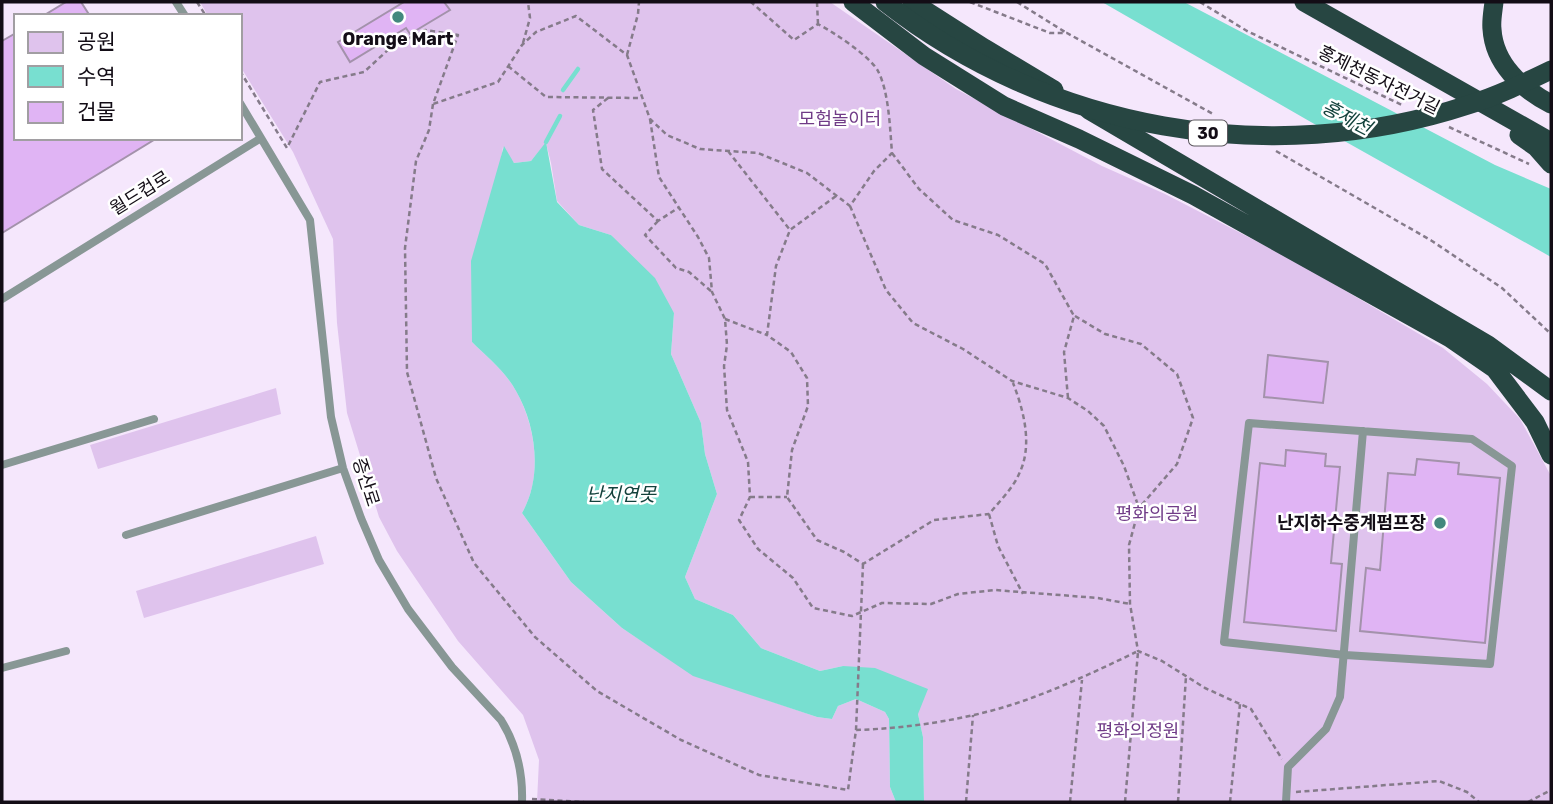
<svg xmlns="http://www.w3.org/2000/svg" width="1553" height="804" font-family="Rubik,'Noto Sans KR',sans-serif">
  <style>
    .green { fill: #dfc3ed }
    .water { fill: #78dfd0 }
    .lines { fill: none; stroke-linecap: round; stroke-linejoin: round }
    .stream { stroke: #78dfd0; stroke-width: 4.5 }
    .building { fill: #e0b4f4; stroke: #a392ab; stroke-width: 2 }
    .path { stroke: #857b8a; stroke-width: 2.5; stroke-dasharray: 5 3.5; stroke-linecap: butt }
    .service { stroke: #889795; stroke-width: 8 }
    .trunk { stroke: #274642; stroke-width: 19 }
    .trunk-bridge { stroke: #274642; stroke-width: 19 }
    .poi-dot { fill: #43887e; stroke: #fff; stroke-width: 2.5 }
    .labels { text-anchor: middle; stroke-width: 5; stroke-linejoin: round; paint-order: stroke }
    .shield { fill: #fff; stroke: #5a565c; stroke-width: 2 }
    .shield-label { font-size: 16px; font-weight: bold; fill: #130d16 }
    .poi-label { font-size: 18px; font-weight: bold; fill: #130d16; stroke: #fff }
    .street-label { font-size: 18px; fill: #130d16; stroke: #fff }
    .park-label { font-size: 18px; fill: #703b87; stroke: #fff }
    .water-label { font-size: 19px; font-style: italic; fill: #13423c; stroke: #fff }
  </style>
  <rect width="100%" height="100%" fill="#f5e7fc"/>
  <!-- green -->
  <path class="green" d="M200 2H830L956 89 1102 166 1165 194 1293 260 1443 348 1487 384 1520 419 1551 476V802H924L923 737 918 714 843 666 820 671 761 648 733 615 695 599 685 577 717 494 705 454 701 423 671 354 674 313 611 235 579 225 557 201 551 163 546 143 531 161 514 163 503 147 472 342C487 357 506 372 516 391 536 426 543 477 522 513L571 582 622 628 693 675 817 717 832 719 838 706 856 699 885 712 889 719 890 787 896 802H537L539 760 523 715 458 641 397 551 379 517 347 413 337 323 333 239 293 152 240 66V16H208Z
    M276 388 281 414 98 469 90 445Z
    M316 536 324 564 144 618 136 591Z"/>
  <!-- water -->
  <path class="water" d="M1102 2H1184L1495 165 1551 189V257L1323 129Z
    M546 142 557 202 579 225 611 235 655 278 674 313 671 354 701 423 705 454 717 494 685 577 695 599 733 615 761 648 820 671 843 666 875 668 928 689 918 714 923 737 924 802H896L890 787 889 719 885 712 856 699 838 706 832 719 817 717 693 676 622 628 571 582 522 513C543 477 536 425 516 391 506 372 487 357 472 342L471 261 504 146 514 163 531 161Z"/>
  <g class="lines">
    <!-- stream -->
    <path class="stream" d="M563 90 578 69
      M546 142 560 116"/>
  </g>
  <!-- building -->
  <path class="building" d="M66 2H81L90 16H43Z
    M404 2H444L450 10 410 34 406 28 350 62 338 42Z
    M16 33V138H157L2 233V41Z
    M1268 355 1328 362 1323 403 1264 397Z
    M1286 450 1326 454 1325 466 1340 467 1331 563 1342 564 1336 631 1244 622 1260 463 1285 466Z
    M1417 459 1459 463 1458 474 1500 478 1485 643 1360 631 1366 568 1380 570 1388 473 1415 475Z"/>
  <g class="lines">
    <!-- path -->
    <path class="path" d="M197 2 206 16
      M817 2 818 24
      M970 2 1050 33H1067L1213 114
      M1017 2 1065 32
      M1200 2 1247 31 1402 105
      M523 43 530 18 528 2
      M627 55 638 14 639 2
      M508 66 546 97 641 98
      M240 71 287 148 320 82 364 72 389 49 425 30 458 35 433 104 498 82 522 45 536 32 576 16 627 55 650 119 667 135 700 149 758 153 807 173 850 206 874 171 892 153C890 129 889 92 878 71 870 56 833 32 818 24L794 40 751 2
      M608 98 593 110 602 169 658 221 678 208
      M433 104 429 130 416 161 405 248 407 372 436 478 474 563 535 637 597 691 681 740 759 775 848 790 856 730 863 564
      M650 119 659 177 698 237 709 258 712 292 725 319 727 345 724 366 727 410 748 462 750 497 739 520 758 549 793 578 813 608 852 616 882 603 931 604 958 594 995 590 1098 598 1130 604
      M1449 127 1529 164
      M728 151 790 230
      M1276 151 1432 241 1502 288 1551 334
      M892 153 919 189 953 220 998 235 1045 264 1074 316 1064 352 1068 398
      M836 196 790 230 776 266 767 335 791 352 807 378 808 406 792 450 787 497 817 540 844 552 863 564 934 520 989 514C999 502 1013 488 1019 474 1033 446 1024 411 1013 383
      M850 206 886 290 913 323 963 349 1012 381 1068 398 1088 411 1104 426 1124 466 1139 508 1129 545 1130 604 1138 651 1162 661 1205 688 1251 709 1282 759
      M658 221 645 235 676 268 689 272 712 292
      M1075 316 1105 334 1141 344 1177 374 1193 418 1177 464 1139 508
      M725 319 767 335
      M750 497H787
      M989 514 998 546 1023 594
      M856 730C914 728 979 718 1034 697 1069 684 1103 668 1136 652
      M1296 792 1439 781 1467 792 1479 802
      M532 799 584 802
      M966 802 973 715
      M1070 802 1082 680
      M1125 802 1138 652
      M1178 802 1186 676
      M1230 802 1240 704
      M1528 802 1551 790"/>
    <!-- service -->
    <path class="service" d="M176 2 185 16
      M240 103 310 220 331 417 343 468 361 518 379 560 408 609 452 667 501 720C517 746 523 772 522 802
      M2 299 261 138
      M1249 423 1472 439 1512 466 1490 664 1345 655 1224 642Z
      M2 465 154 419
      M126 535 343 468
      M2 668 66 651
      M1286 802 1288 767 1326 729 1340 697 1363 431"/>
    <!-- trunk -->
    <path class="trunk" d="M853 2 924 56 1004 106 1079 139 1193 195 1450 338 1495 369 1535 422 1551 455
      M912 2 984 48 1054 90
      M1304 2 1551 142
      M1494 2C1493 11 1491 21 1492 29 1494 64 1522 89 1551 104
      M1089 110 1488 345 1551 391
      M1519 135 1536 147 1551 164"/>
    <!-- trunk-bridge -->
    <path class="trunk-bridge" d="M885 2C1048 130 1270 170 1468 105 1497 96 1524 83 1551 70"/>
  </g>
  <!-- markers -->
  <g class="poi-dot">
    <circle cx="398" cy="17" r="7"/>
    <circle cx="1440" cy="523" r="7"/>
  </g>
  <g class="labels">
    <!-- shield labels -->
    <rect class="shield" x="1189" y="120.5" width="38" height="25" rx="5"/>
    <g class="shield-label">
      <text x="1208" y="139">30</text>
    </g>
    <!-- poi labels -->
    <g class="poi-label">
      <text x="398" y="45">Orange Mart</text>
      <text x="1426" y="529" text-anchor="end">난지하수중계펌프장</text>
    </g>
    <!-- street labels -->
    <g class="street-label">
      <text transform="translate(1379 80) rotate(26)" y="6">홍제천동자전거길</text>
      <text transform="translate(140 193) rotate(-32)" y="6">월드컵로</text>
      <text transform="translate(366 482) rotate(72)" y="6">증산로</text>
    </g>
    <!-- park labels -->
    <g class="park-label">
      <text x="840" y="125">모험놀이터</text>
      <text x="1157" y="520">평화의공원</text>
      <text x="1138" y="737">평화의정원</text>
    </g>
    <!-- water labels -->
    <g class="water-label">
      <text transform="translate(1347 117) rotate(27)" y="7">홍제천</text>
      <text x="621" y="501">난지연못</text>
    </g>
  </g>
  <!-- border -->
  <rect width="1553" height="804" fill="none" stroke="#130d16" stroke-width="7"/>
  <!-- legend -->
  <rect x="14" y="14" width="228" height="126" fill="#ffffff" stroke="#a19ea2" stroke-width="2"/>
  <rect x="28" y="32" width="35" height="21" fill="#dfc3ed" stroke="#a19ea2" stroke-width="2"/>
  <text x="77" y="49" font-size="21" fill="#130d16">공원</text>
  <rect x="28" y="66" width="35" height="21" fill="#78dfd0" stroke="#a19ea2" stroke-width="2"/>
  <text x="77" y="84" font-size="21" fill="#130d16">수역</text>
  <rect x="28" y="102" width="35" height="21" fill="#e0b4f4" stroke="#a19ea2" stroke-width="2"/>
  <text x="77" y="119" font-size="21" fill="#130d16">건물</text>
</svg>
